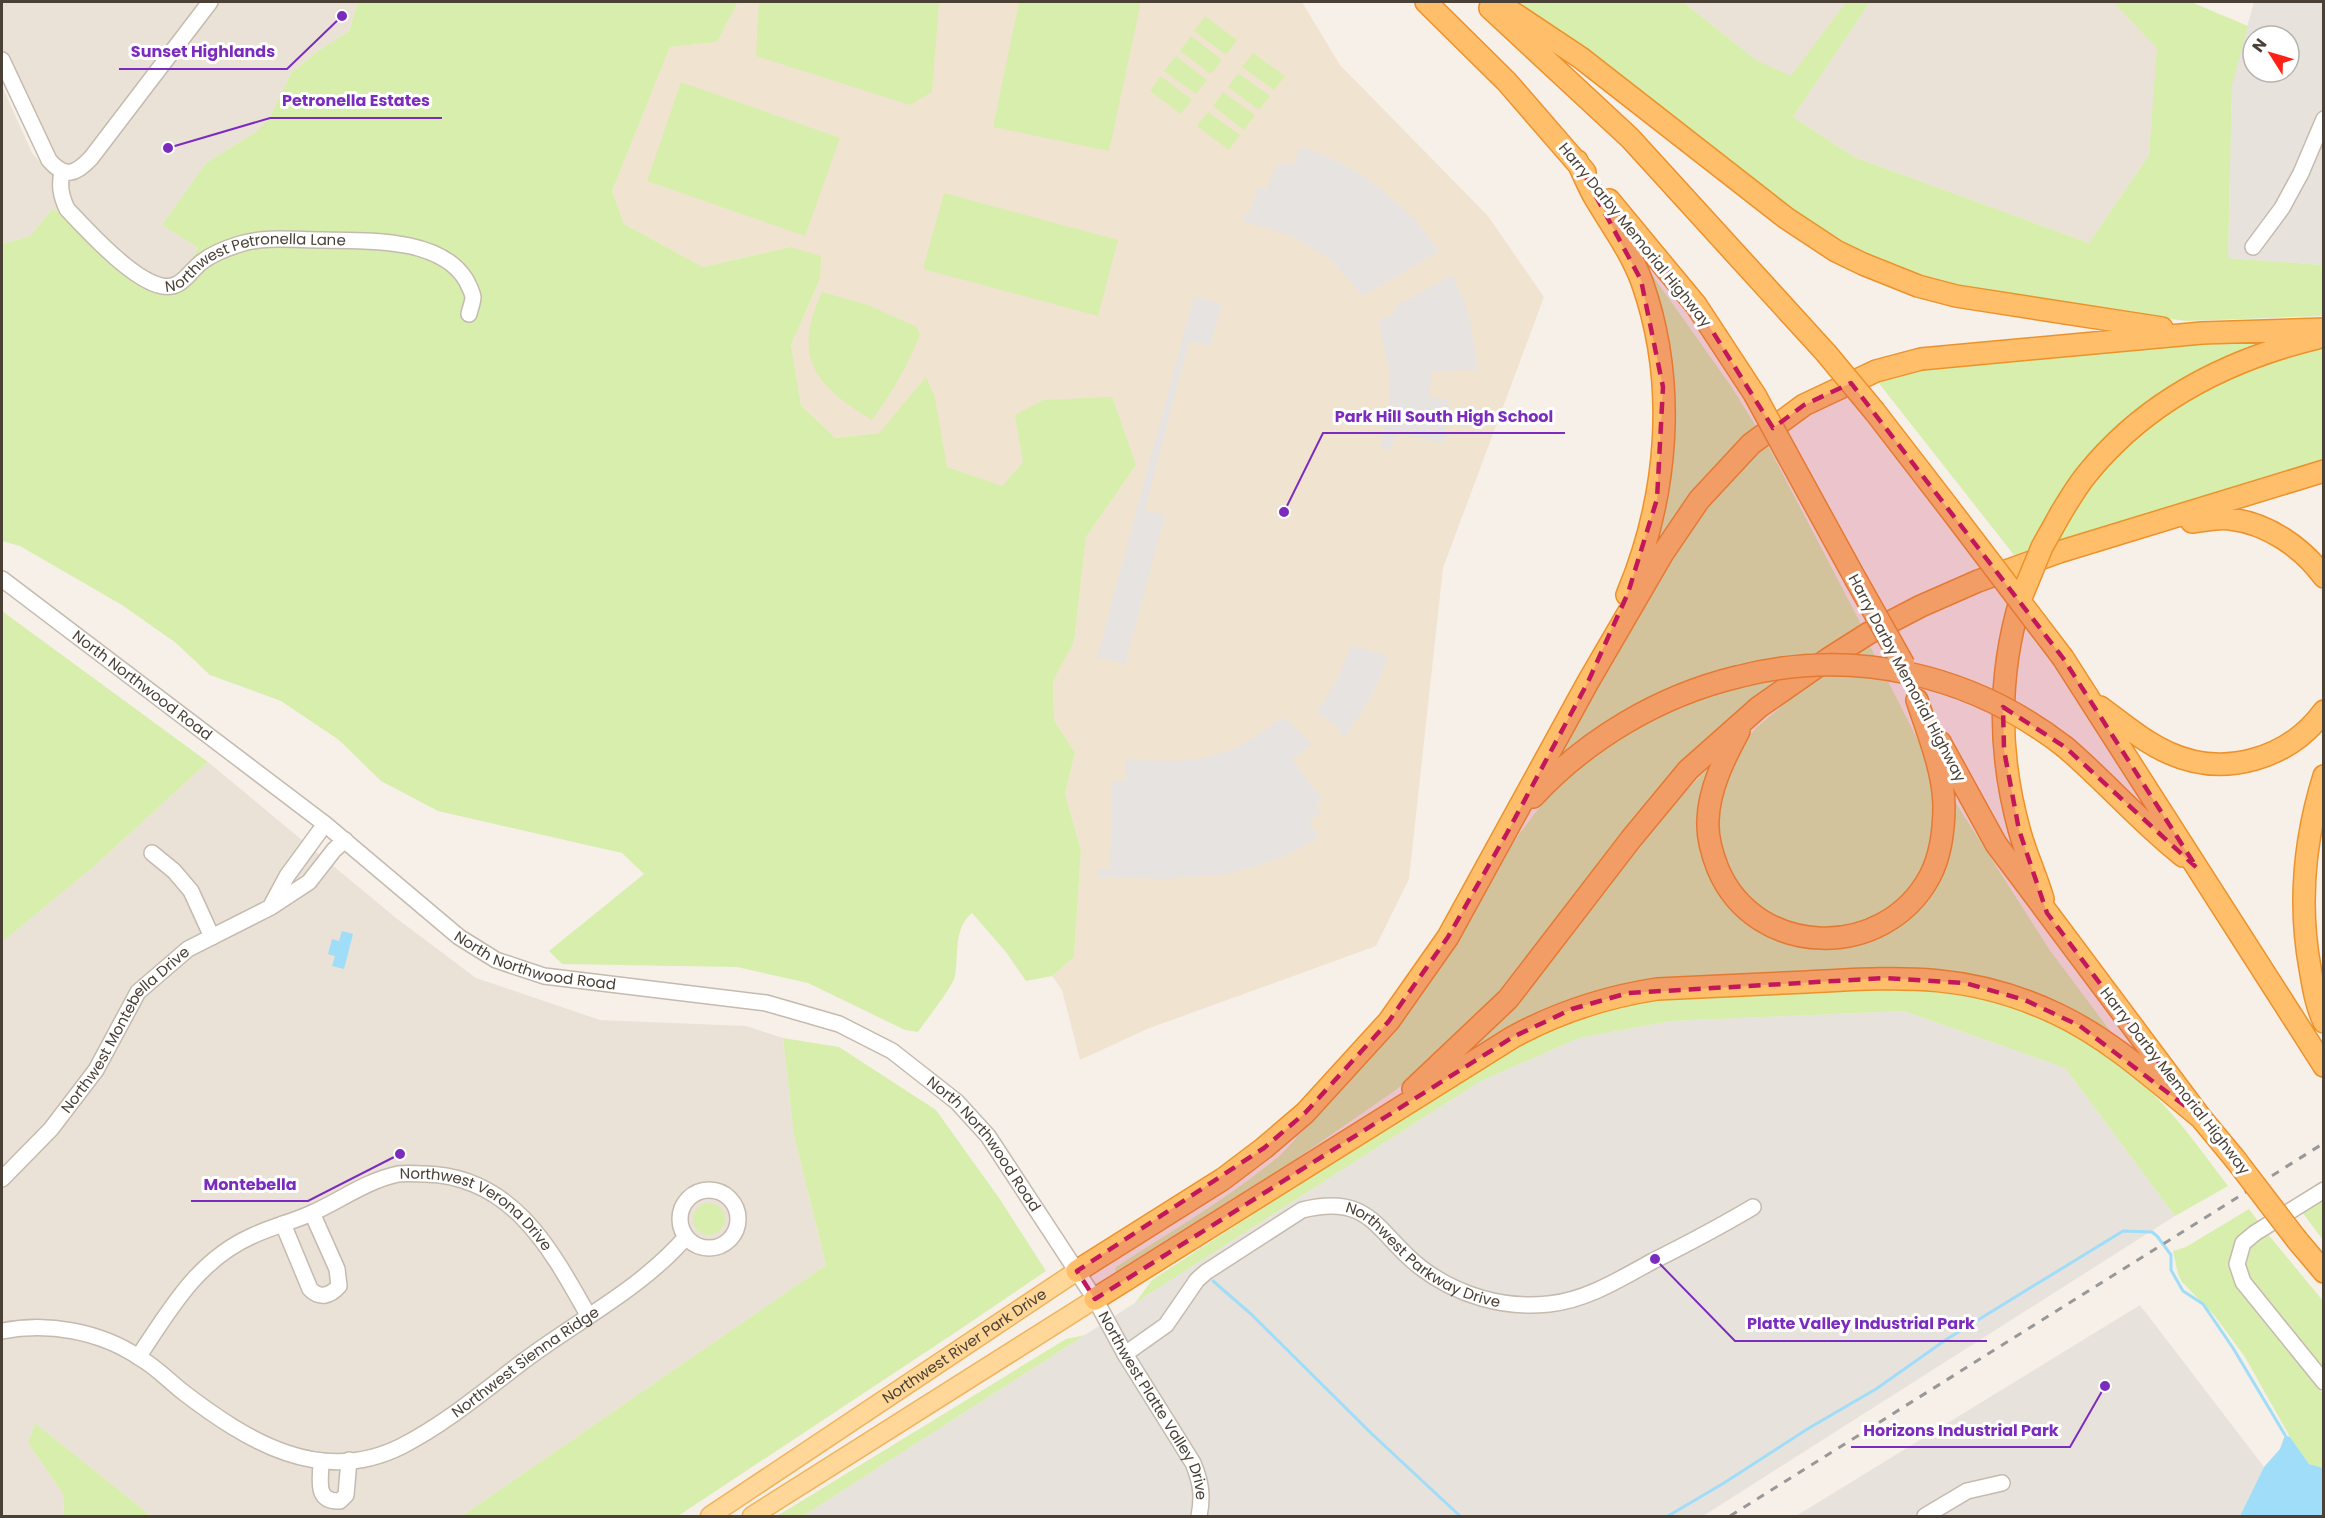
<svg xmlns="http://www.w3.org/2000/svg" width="2325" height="1518" font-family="Poppins,sans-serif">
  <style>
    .residential { fill: #eae2d6 }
    .industrial { fill: #e8e2dd; fill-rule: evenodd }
    .education { fill: #f0e4d1 }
    .green { fill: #d7eead }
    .parking { fill: #e7e3e0 }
    .water { fill: #9fddf8 }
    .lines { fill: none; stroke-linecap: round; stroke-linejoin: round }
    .stream { stroke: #9fddf8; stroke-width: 3 }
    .minor-casing { stroke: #c5baad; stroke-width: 18 }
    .major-casing { stroke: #f0b45c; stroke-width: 21 }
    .highway-casing { stroke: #ed922b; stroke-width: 24 }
    .minor { stroke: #fff; stroke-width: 15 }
    .major { stroke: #ffd798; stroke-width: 18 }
    .highway { stroke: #ffbe6a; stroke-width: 21 }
    .rail { stroke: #989898; stroke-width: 3; stroke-dasharray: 8 8; stroke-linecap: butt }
    .highway-bridge-casing { stroke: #ed922b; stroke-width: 24; stroke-linecap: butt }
    .highway-bridge { stroke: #ffbe6a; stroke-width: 21 }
    .marked { fill: #c2185b; fill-opacity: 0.2; stroke: #c2185b; stroke-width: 4.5; stroke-dasharray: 12 8; stroke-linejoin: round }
    .labels { text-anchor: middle; stroke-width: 6; stroke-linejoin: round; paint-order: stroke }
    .street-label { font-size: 15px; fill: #4a4036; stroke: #fff }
    .leader { fill: none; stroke: #7b2cbf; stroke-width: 2 }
    .callout-dot { fill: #7b2cbf; stroke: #fff; stroke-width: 2 }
    .callout-label { font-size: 16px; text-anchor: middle; font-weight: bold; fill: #7b2cbf; stroke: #fff; stroke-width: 6; stroke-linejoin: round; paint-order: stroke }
  </style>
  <rect width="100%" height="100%" fill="#f6f0e8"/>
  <!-- residential -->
  <path class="residential" d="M2 2H358L349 31 318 51 291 73 269 119 254 133 206 163 162 225 198 248 172 294 158 295 53 208 30 236 2 244V86L32 153 51 175 2 76Z
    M1683 2H1846L1791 77 1756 60Z
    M1870 2H2113L2158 48 2149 155 2089 243 1854 157 1793 117Z
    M208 762 396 918 476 978 600 1020 746 1026 783 1038 794 1136 826 1265 462 1516H148L145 1511 35 1423 28 1443 63 1494 64 1516H2V942L91 869Z"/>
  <!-- industrial -->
  <path class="industrial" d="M2254 2H2323V265L2228 258 2232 82ZM2253 36H2289V72H2253Z
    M1904 1011 2065 1068 2175 1216 1703 1516H803L1479 1082 1579 1038 1671 1021Z
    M2140 1305 2264 1467 2240 1516H1796Z"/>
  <!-- education -->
  <path class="education" d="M738 2H1302L1340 65 1488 216 1544 297 1443 568 1409 879 1376 946 1147 1029 1080 1060 1062 990 1052 976 1074 957 1081 850 1065 794 1075 753 1054 720 1053 681 1074 642 1086 537 1136 465 1023 462 1001 487 946 467 935 397 879 433 835 438 801 405 791 345 820 279 790 247 703 267 624 224 612 191 670 47 717 42Z"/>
  <!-- green -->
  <path class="green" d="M358 2H738L717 42 670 47 612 191 624 224 703 267 790 247 821 256 820 279 791 345 801 405 835 438 879 433 926 377 935 397 947 467 1002 486 1023 462 1015 415 1043 400 1112 397 1136 465 1086 537 1074 642 1053 681 1054 720 1075 753 1065 794 1081 850 1074 957 1052 976 1026 981 1006 952 972 913C953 929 959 953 955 976 952 988 926 1020 918 1032L905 1030 808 983 737 967 562 964 549 951 644 874 622 853 438 811 381 781 339 740 281 701 210 675 176 643 122 605 20 546 2 541V244L30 236 53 208 158 294H172L198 248 162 225 206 163 254 133 269 119 291 73 318 51 349 31Z
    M759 2H939L932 92 910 105 756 56Z
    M1019 2H1141L1109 151 993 127Z
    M1518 2H1683L1756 60 1791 76 1846 2H1870L1793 117 1854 157 2089 243 2149 155 2157 48 2113 2H2191L2248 26 2232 85 2228 258 2323 265V316L2187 321 1951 290 1835 246 1546 26Z
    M1205 16 1237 40 1226 55 1194 31Z
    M1191 36 1222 60 1211 74 1180 51Z
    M1253 53 1285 76 1274 90 1242 67Z
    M1176 56 1207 80 1196 94 1164 71Z
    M1238 73 1270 96 1259 110 1228 87Z
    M1161 76 1192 100 1181 114 1150 91Z
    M681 82 840 138 805 236 647 181Z
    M1223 92 1255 115 1244 130 1213 106Z
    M1208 112 1240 135 1229 150 1197 126Z
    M944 193 1118 240 1098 316 923 269Z
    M1640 258 1731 386 1757 428 1658 547 1648 550 1663 489Z
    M822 292 868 305 917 327 920 335C907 366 892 393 872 420 816 386 791 359 822 292Z
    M2254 339 2257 343 2212 362 2159 396 2067 513 2122 446 2210 381 2323 343V464L2014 555 1874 377 1902 368Z
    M1765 440 1861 624 1774 683 1747 705 1496 999 1422 1069 1393 1092 1296 1159 1116 1272 1115 1270 1116 1267C1170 1232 1227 1199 1277 1158 1290 1147 1299 1133 1311 1121 1338 1092 1365 1065 1391 1035 1454 959 1487 864 1554 791 1607 734 1684 701 1751 665L1543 774 1691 521Z
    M2 611 208 762 91 869 2 942Z
    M1870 646 1925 754 1937 800 1930 859 1898 907 1845 930 1828 932 1777 921 1743 895 1720 858 1716 800 1740 746 1757 727 1800 691Z
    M1714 762 1699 830 1773 936 1907 918 1952 797 2049 949 2114 1036 1991 985 1656 984 1460 1059 1481 1039 1659 819Z
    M1902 986C1921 989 1941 989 1961 993 2030 1007 2103 1044 2153 1094 2181 1121 2204 1155 2228 1186L2175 1216 2065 1068 1904 1011 1671 1021 1579 1038 1479 1082 1135 1303 1152 1280 1462 1078 1516 1046 1572 1019 1655 998Z
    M783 1038 839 1047 936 1110 999 1198 1046 1271 959 1330 678 1516H462L826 1265 794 1136Z
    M2323 1199V1240L2302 1212Z
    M693 1219a16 16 0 1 1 32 0a16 16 0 1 1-32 0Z
    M2249 1209 2260 1224 2242 1238 2245 1296 2323 1394V1468L2309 1464 2290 1437 2245 1357 2214 1315 2182 1282 2178 1274 2173 1251 2186 1247Z
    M2267 1233 2323 1301V1374L2251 1284C2242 1257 2245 1249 2267 1233Z
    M1085 1335 803 1516H777L1066 1339Z
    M35 1423 145 1511 148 1516H64L63 1494 28 1443Z"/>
  <!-- parking -->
  <path class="parking" d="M1300 146 1331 158 1359 173 1385 192 1416 221 1439 251 1363 296 1329 258 1309 246 1289 235 1243 221 1244 213H1249L1258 187 1267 189 1274 169 1277 170 1279 162 1294 165Z
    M1452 275 1463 297 1470 321 1478 369 1431 372 1430 397 1449 400 1444 444 1396 432 1391 450 1381 448 1390 400 1389 369 1378 321 1395 313 1393 308Z
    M1194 296 1222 304 1210 346 1189 341 1145 510 1165 516 1125 664 1097 657Z
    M1351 645 1388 656 1381 676 1369 700 1345 737 1338 732 1340 728 1317 712 1337 680Z
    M1283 717 1312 744 1292 760 1323 800 1316 805 1321 812 1309 821 1319 837 1291 853 1256 866 1226 874 1167 879 1097 877V868L1110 869 1112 781H1126V760L1179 761 1204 758 1233 749 1258 735Z"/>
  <!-- water -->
  <path class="water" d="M342 931 353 934 344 969 332 966 335 956 328 954 332 939 339 941Z
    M2285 1435 2290 1437 2309 1464 2323 1468V1516H2240L2264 1467 2280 1449Z"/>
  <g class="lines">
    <!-- stream -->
    <path class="stream" d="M1213 1281 1251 1314 1373 1435 1460 1516
      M1668 1516 1724 1483 1809 1428 1876 1389 1947 1339 2123 1231 2152 1232 2157 1236 2171 1255V1270L2183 1291 2203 1304 2233 1348 2285 1435"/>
    <!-- minor casing -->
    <g class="minor-casing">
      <g id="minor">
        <path d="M2 60 49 160C65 179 76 174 91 158L210 2"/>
        <path id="s1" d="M62 172C59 186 61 196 67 209 88 231 132 280 162 286 182 290 189 271 203 261 214 253 227 248 240 244 265 236 296 240 322 240 366 241 440 237 466 280 468 284 472 291 473 297 473 302 470 309 469 314"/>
        <path d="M2253 247 2282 208 2301 173 2324 119"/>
        <path id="s2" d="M2 579 325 824 459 937 496 960 544 976 766 1003 839 1024 892 1051 957 1102 988 1136 1095 1299 1125 1354 1193 1463C1201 1482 1203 1496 1199 1516"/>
        <path d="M152 853 174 871 191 891 212 937"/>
        <path d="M272 904 287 876 325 824"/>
        <path id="s3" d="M2 1179 51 1129 96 1070 138 992 188 949 271 907 309 882 334 850 345 840"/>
        <path d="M2324 1190 2255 1233 2243 1243 2237 1264 2243 1282 2324 1382"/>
        <circle cx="709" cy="1219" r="29"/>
        <path d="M283 1224 310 1289C320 1299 330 1296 339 1286L337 1269 312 1213"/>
        <path id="s4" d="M2 1331C48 1322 100 1331 140 1358 156 1367 169 1381 183 1392 247 1441 321 1487 402 1446 445 1424 483 1392 521 1363 576 1321 640 1290 686 1237"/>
        <path id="s5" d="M1125 1354 1166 1325 1197 1280 1206 1272 1302 1210C1371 1193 1376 1232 1420 1267 1456 1295 1503 1309 1549 1304 1587 1300 1620 1279 1653 1261 1687 1244 1721 1226 1753 1207"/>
        <path id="s6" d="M139 1356C170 1309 198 1260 252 1236 271 1227 292 1222 312 1213 341 1200 366 1181 398 1174 407 1173 417 1174 425 1174 512 1176 551 1249 588 1315"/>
        <path d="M321 1461C321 1480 314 1502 340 1501L346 1495 349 1460"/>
        <path d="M1925 1516 1967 1491 2002 1483"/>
      </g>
    </g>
    <!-- major casing -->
    <g class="major-casing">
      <g id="major">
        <path id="s7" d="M710 1516 1077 1271"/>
        <path d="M752 1516 1095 1299"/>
      </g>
    </g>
    <!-- highway casing -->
    <g class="highway-casing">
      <path id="highway" d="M1426 2 1507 82 1585 172
        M1497 2 1581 58 1786 218 1836 251 1863 264 1918 286 1956 296 2162 328
        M1490 8 1630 138 1826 353
        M1577 161C1583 173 1588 186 1595 198 1611 225 1631 252 1642 282 1678 384 1668 497 1627 595
        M1609 200 1696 305 1755 395
        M1875 412 1949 508
        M1787 454 1855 578
        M2061 513C2069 500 2077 486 2087 474 2146 401 2227 360 2317 338
        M2192 522C2204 521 2218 517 2230 519 2267 523 2302 547 2324 577
        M2021 598C1998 674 1998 752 2019 829 2025 852 2036 875 2043 899
        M2063 658 2324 1066
        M2100 707C2122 723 2144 742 2169 753 2224 778 2289 759 2324 711
        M1739 731C1724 759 1709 789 1708 820 1707 837 1712 854 1718 869 1756 959 1885 961 1930 876 1941 855 1944 829 1944 805 1943 769 1928 734 1917 700
        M1940 742 1996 844 2201 1118 2235 1159
        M2065 747C2106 782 2141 823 2183 856
        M2324 776C2304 840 2298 902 2310 968 2313 986 2316 1005 2324 1022
        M1533 797C1587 739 1659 696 1737 677
        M1413 1089 1508 999 1631 839 1688 770 1759 707 1828 659 1869 633 1921 606 1978 581 2059 552 2324 471
        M2297 1240 2324 1272
        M1077 1271 1223 1179 1264 1148 1305 1113 1389 1021 1448 937 1588 682 1663 553 1699 500 1751 444 1804 405 1876 371 1921 359 2202 333 2324 329
        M1095 1299 1513 1037C1559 1012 1605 997 1657 989 1707 987 1757 984 1807 982 1901 977 1969 972 2057 1014 2110 1039 2156 1081 2201 1118"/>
    </g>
    <!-- minor -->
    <use href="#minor" class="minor"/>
    <!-- major -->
    <use href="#major" class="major"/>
    <!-- highway -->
    <use href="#highway" class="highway"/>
    <!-- rail -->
    <path class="rail" d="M1730 1516 2324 1143"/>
    <!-- highway-bridge casing -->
    <g class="highway-bridge-casing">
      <path id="highway-bridge" d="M1826 353 1875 412
        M1755 395 1787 454
        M1949 508 2063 658
        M1855 578 1904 665
        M2021 598 2042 547 2061 513
        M1737 677C1853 647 1971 674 2065 747
        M2235 1159 2297 1240"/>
    </g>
    <!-- highway-bridge -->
    <use href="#highway-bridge" class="highway-bridge"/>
  </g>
  <!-- marked area -->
  <path class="marked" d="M1577 161 1696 305 1773 428 1804 405 1851 383 2063 658 2197 868 2065 747 2003 707 2004 750 2019 830 2047 913 2201 1118 2080 1026 2025 1000 1965 983 1886 978 1628 993 1572 1009 1513 1037 1095 1299 1077 1271 1264 1148 1305 1113 1389 1021 1448 937 1507 833 1588 682 1628 593 1657 499 1663 387 1641 280Z"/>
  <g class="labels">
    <!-- street labels -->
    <g class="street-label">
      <text transform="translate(1635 235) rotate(51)" y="5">Harry Darby Memorial Highway</text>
      <text dy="5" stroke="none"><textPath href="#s1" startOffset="262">Northwest Petronella Lane</textPath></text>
      <text transform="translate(1907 678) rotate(62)" y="5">Harry Darby Memorial Highway</text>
      <text dy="5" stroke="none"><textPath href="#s2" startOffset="176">North Northwood Road</textPath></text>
      <text dy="5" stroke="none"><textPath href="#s2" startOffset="662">North Northwood Road</textPath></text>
      <text dy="5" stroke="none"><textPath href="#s3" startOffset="195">Northwest Montebella Drive</textPath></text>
      <text transform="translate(2175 1081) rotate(52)" y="5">Harry Darby Memorial Highway</text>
      <text dy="5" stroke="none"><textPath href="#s2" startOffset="1166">North Northwood Road</textPath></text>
      <text dy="5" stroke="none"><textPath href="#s6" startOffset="416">Northwest Verona Drive</textPath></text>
      <text dy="5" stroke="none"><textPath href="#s5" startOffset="368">Northwest Parkway Drive</textPath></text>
      <text dy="5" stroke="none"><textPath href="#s7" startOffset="306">Northwest River Park Drive</textPath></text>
      <text dy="5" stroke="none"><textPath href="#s4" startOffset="588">Northwest Sienna Ridge</textPath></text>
      <text dy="5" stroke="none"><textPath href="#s2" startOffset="1480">Northwest Platte Valley Drive</textPath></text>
    </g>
  </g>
  <!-- callouts -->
  <path class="leader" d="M342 16L287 69H119M168 148L270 118H442M1284 512L1323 433H1565M400 1154L308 1201H191M1655 1259L1735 1341H1987M2105 1386L2070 1447H1851"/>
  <g class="callout-dot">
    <circle cx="342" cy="16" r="6"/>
    <circle cx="168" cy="148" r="6"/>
    <circle cx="1284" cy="512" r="6"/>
    <circle cx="400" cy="1154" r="6"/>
    <circle cx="1655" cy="1259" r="6"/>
    <circle cx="2105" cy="1386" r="6"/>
  </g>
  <g class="callout-label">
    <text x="203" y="57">Sunset Highlands</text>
    <text x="356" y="106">Petronella Estates</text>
    <text x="1444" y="422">Park Hill South High School</text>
    <text x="250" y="1190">Montebella</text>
    <text x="1861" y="1329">Platte Valley Industrial Park</text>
    <text x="1961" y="1436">Horizons Industrial Park</text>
  </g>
  <!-- border -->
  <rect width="2325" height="1518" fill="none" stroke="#4a4036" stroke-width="6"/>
  <!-- north arrow -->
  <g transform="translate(2271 54) rotate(307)"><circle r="28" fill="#ffffff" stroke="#b7b3af" stroke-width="1.5"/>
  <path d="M0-4.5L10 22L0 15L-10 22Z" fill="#ff2116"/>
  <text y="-9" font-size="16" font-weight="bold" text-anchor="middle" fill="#4a4036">N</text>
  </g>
</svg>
